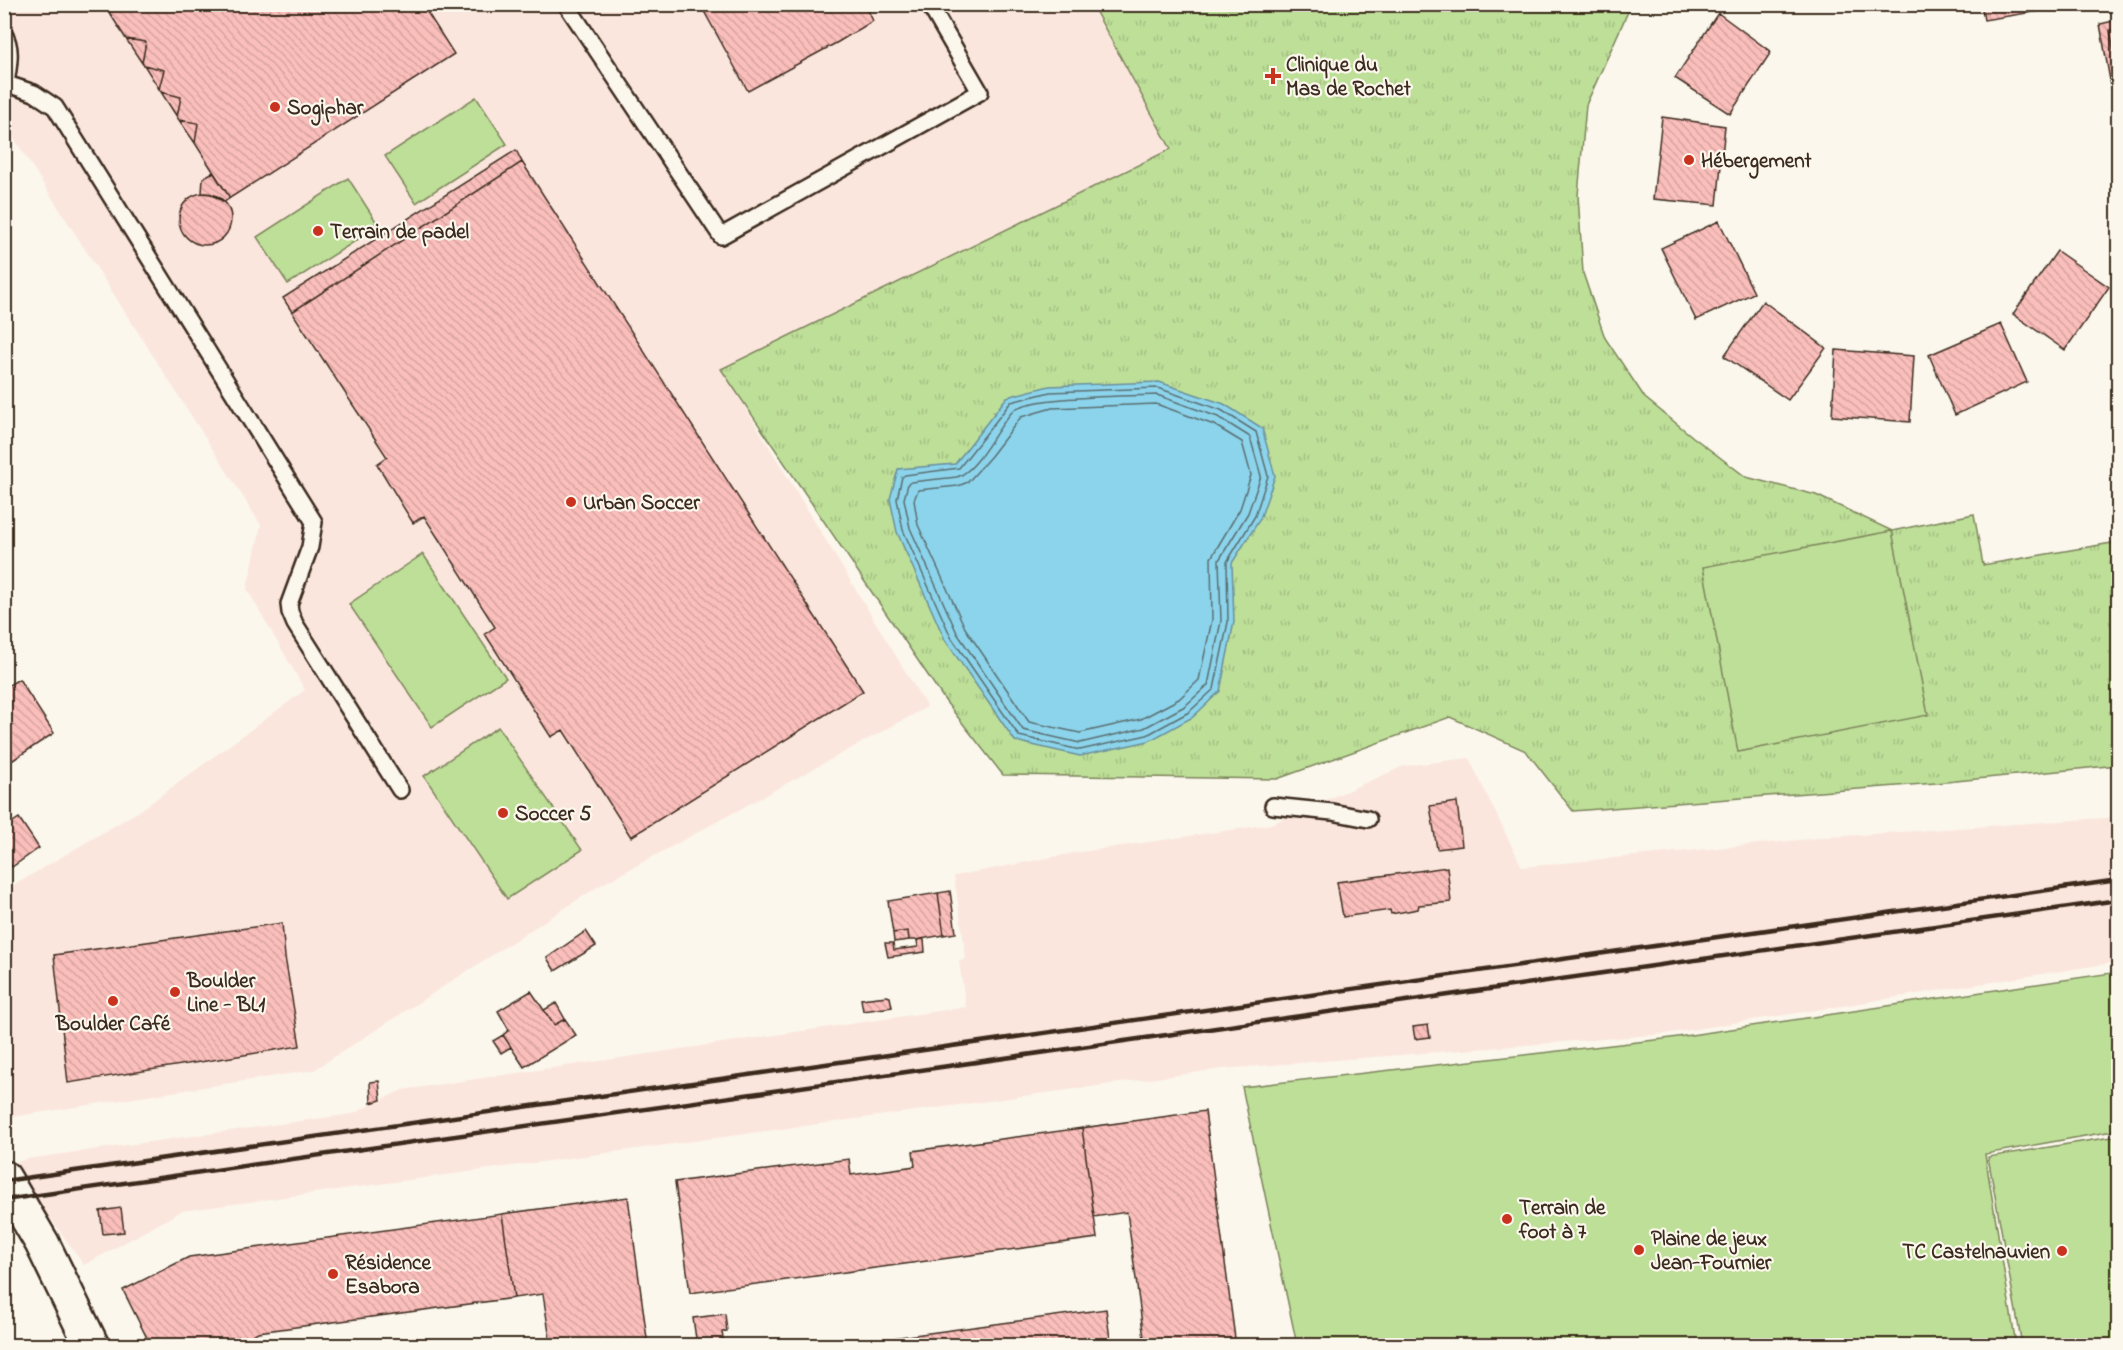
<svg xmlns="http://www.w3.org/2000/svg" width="2123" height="1350" font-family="'Indie Flower',sans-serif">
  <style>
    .built { fill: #fbe6dd }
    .grass { fill: url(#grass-tufts); stroke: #7c845b; stroke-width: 1.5 }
    .pitch { fill: #bedf98; stroke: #7c845b; stroke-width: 1.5 }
    .water { fill: #8bd4ec; stroke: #6b909a; stroke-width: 1.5 }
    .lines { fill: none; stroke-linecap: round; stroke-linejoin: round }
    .shore { stroke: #5b6e70; stroke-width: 1.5 }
    .building { fill: url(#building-back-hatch); stroke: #3b2a1e; stroke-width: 1.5 }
    .lane-casing { stroke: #3b2a1e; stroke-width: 20 }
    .secondary-casing { stroke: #3b2a1e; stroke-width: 38 }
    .lane { stroke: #fbf7ec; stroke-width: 15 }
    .secondary { stroke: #fbf7ec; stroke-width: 33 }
    .rail { stroke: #3b2a1e; stroke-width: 4.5 }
    .poi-dot { fill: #c8321e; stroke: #fbf7ec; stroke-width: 2 }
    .labels { text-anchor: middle; stroke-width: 4.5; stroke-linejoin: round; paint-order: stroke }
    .poi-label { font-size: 21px; font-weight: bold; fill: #3b2a1e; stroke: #fbf7ec; text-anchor: start }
  </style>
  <defs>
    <pattern id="grass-tufts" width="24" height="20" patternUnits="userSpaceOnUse" patternTransform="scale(1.5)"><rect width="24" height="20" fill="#bedf98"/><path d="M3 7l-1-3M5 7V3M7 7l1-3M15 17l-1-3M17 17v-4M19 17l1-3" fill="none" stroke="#a4c083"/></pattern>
    <pattern id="building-back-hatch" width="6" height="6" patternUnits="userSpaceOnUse" patternTransform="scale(1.5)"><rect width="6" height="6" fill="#fabebb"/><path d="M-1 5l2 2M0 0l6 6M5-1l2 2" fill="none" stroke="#d7a3a0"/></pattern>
  </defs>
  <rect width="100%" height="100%" fill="#fbf7ec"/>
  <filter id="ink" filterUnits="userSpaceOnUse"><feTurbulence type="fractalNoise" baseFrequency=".0167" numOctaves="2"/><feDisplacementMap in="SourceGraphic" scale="12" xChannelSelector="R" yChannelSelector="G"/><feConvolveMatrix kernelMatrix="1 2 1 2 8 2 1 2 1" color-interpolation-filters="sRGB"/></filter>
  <g filter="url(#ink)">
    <!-- built -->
    <path class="built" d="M5 5H1552L722 369 927 707 599 886 314 1070 5 1118 4 891 141 810 305 690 247 589 261 525 5 124Z
      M1469 758 1522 867 1830 837 2118 817V962L1665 1034 1222 1069 182 1211 84 1265 51 1219 5 1227V1166L26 1159 352 1114 402 1090 966 1007 959 962 966 958 954 876 1074 853 1271 824 1404 766Z"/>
    <!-- grass -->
    <path class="grass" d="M1092 5H1631L1586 105 1578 195 1583 273 1605 338 1645 398 1693 437 1746 477 1816 495 1892 531 1974 514 1983 565 2118 542V765L1936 783 1573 811 1526 751 1450 717 1277 779 1003 775 946 702 721 369 1171 149Z"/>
    <!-- pitch -->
    <path class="pitch" d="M476 97 507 144 416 203 385 156Z
      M348 178 379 226 288 284 257 237Z
      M1892 531 1928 715 1738 752 1703 567Z
      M423 554 506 678 432 727 349 604Z
      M498 727 582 850 507 899 424 776Z
      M2118 972V1130L1985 1154 2016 1345H1297L1242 1087 1664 1039Z
      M2118 1136V1345H2022L1988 1157Z"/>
    <!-- water -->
    <path class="water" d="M1159 382 1224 404 1262 428 1275 476 1260 519 1232 563 1234 622 1220 691 1193 717 1149 741 1080 756 1015 741 945 640 897 532 890 499 898 469 955 464 1007 397 1049 386Z"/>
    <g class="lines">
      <!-- shore -->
      <path class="shore" d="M1158 388 1221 410 1256 432 1268 476 1255 516 1227 562 1228 622 1214 689 1189 712 1147 735 1080 750 1019 736 951 637 903 530 897 499 902 477 905 475 959 468 1011 402 1050 392Z
        M1157 395 1218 417 1250 437 1261 476 1248 513 1219 560 1221 621 1208 685 1185 706 1144 728 1080 743 1023 730 957 633 910 528 904 499 908 484 911 482 957 477C979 470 997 426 1014 410 1030 396 1131 396 1157 395Z
        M1156 404 1214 425 1242 442 1251 475 1240 509 1211 558 1212 620 1199 680 1179 699 1141 719 1080 733 1029 722 965 628 918 525 914 500 918 490 958 486 968 482 991 456 1021 417 1052 408Z"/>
    </g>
    <!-- building -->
    <path class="building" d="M104 4H422L454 54 230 198 195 143 198 123 179 120 177 117 181 97 161 92 159 89 164 70 144 65 142 63 146 42 126 39Z
      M700 4H865L873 21 838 42 748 91Z
      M1981 4H2083L1984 20Z
      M1718 13 1771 52 1730 114 1675 78Z
      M2118 20V28L2110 30 2118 77V120H2117L2100 24Z
      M2118 28V77L2110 30Z
      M126 39 146 42 142 63Z
      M144 65 164 70 159 89Z
      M161 92 181 97 177 117Z
      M1662 117 1725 126 1717 205 1653 199Z
      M179 120 198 123 195 143Z
      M516 150 522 162 292 312 283 298Z
      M522 162 863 691 631 837 563 730 551 737 485 634 495 627 424 516 413 523 377 464 387 457 292 312Z
      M213 172 230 198 224 202 211 194 202 193 203 178Z
      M179 219a26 26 0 1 1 52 0a26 26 0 1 1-52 0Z
      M1719 221 1754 293 1696 320 1661 248Z
      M2057 251 2109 287 2065 350 2013 314Z
      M1763 301 1826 348 1788 400 1724 356Z
      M2001 324 2027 382 1955 415 1929 355Z
      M1836 350 1914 356 1910 422 1832 416Z
      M19 679 54 733 4 766V688Z
      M1457 802 1462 846 1437 849 1430 806Z
      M19 818 39 848 12 867 4 856V828Z
      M1447 867 1451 902 1419 905 1418 909 1391 914 1390 910 1343 917 1337 882Z
      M950 891 956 933 944 935 938 893Z
      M938 893 944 935 915 940H909L908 931 893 933 888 901Z
      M282 923 285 957 300 1046 68 1083 54 955Z
      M586 931 596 946 555 971 547 958Z
      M908 931 909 940 894 942 893 933Z
      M924 939 925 952 888 957 885 943H893L894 950 918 947 917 940Z
      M531 991 554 1025 565 1019 576 1035 524 1067 503 1035 509 1030 498 1011Z
      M887 996 890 997 892 1007 863 1011 861 999Z
      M556 1003 565 1019 554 1025 544 1010Z
      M1428 1025 1430 1037 1415 1039 1413 1027Z
      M503 1035 511 1047 501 1053 493 1041Z
      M379 1081 381 1100 371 1103 370 1082Z
      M1205 1111 1236 1346H1145L1127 1212 1094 1217 1082 1128Z
      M1082 1128 1097 1238 690 1293 675 1182 849 1159 851 1175 915 1166 913 1151Z
      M628 1197 648 1346H551L543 1294 514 1298 502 1214Z
      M121 1208 124 1232 103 1234 100 1211Z
      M502 1214 514 1298 258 1332 245 1339 248 1346H151L123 1290 189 1257Z
      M1106 1309 1111 1346H833Z
      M725 1314 727 1331 722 1332 724 1344 697 1346 693 1318Z"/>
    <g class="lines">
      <!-- lane casing -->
      <g class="lane-casing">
        <path id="lane" d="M566 4 721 236 980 92 929 4
          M4 34C13 49 8 67 6 84
          M4 83 34 93 55 107 314 522 310 547 289 604 290 612 295 624 400 790
          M1273 806 1332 812 1368 819"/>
      </g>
      <!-- secondary casing -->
      <g class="secondary-casing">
        <path id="secondary" d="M4 1178 42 1243 92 1346"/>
      </g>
      <!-- lane -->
      <use href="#lane" class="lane"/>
      <!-- secondary -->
      <use href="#secondary" class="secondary"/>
      <!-- rail -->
      <path class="rail" d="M4 1181 2118 880
        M4 1200 2118 900"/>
    </g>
  </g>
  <!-- markers -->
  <g class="poi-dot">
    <path d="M1270 67h6v6h6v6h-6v6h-6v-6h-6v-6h6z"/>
    <circle cx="275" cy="107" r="6"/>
    <circle cx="1689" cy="160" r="6"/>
    <circle cx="318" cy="231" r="6"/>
    <circle cx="571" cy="502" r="6"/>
    <circle cx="503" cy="813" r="6"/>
    <circle cx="175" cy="992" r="6"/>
    <circle cx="113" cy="1001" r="6"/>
    <circle cx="1507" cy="1219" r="6"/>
    <circle cx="1639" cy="1250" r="6"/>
    <circle cx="2062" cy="1251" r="6"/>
    <circle cx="333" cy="1274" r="6"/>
  </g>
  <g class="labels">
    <!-- poi labels -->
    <g class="poi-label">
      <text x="1286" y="71">Clinique du<tspan x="1286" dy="24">Mas de Rochet</tspan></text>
      <text x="287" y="114">Sogiphar</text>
      <text x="1701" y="167">Hébergement</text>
      <text x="330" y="238">Terrain de padel</text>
      <text x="583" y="509">Urban Soccer</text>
      <text x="515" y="820">Soccer 5</text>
      <text x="187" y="987">Boulder<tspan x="187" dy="24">Line - BL1</tspan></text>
      <text x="113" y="1030" text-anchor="middle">Boulder Café</text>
      <text x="1519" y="1214">Terrain de<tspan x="1519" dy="24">foot à 7</tspan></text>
      <text x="1651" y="1245">Plaine de jeux<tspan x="1651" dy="24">Jean-Fournier</tspan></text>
      <text x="2050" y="1258" text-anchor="end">TC Castelnauvien</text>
      <text x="345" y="1269">Résidence<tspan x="345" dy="24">Esabora</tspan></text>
    </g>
  </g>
  <!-- margin -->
  <rect width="2123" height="1350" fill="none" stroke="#fbf7ec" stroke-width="24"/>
  <rect x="12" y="12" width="2099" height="1326" fill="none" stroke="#3b2a1e" stroke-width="2" filter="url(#ink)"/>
</svg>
